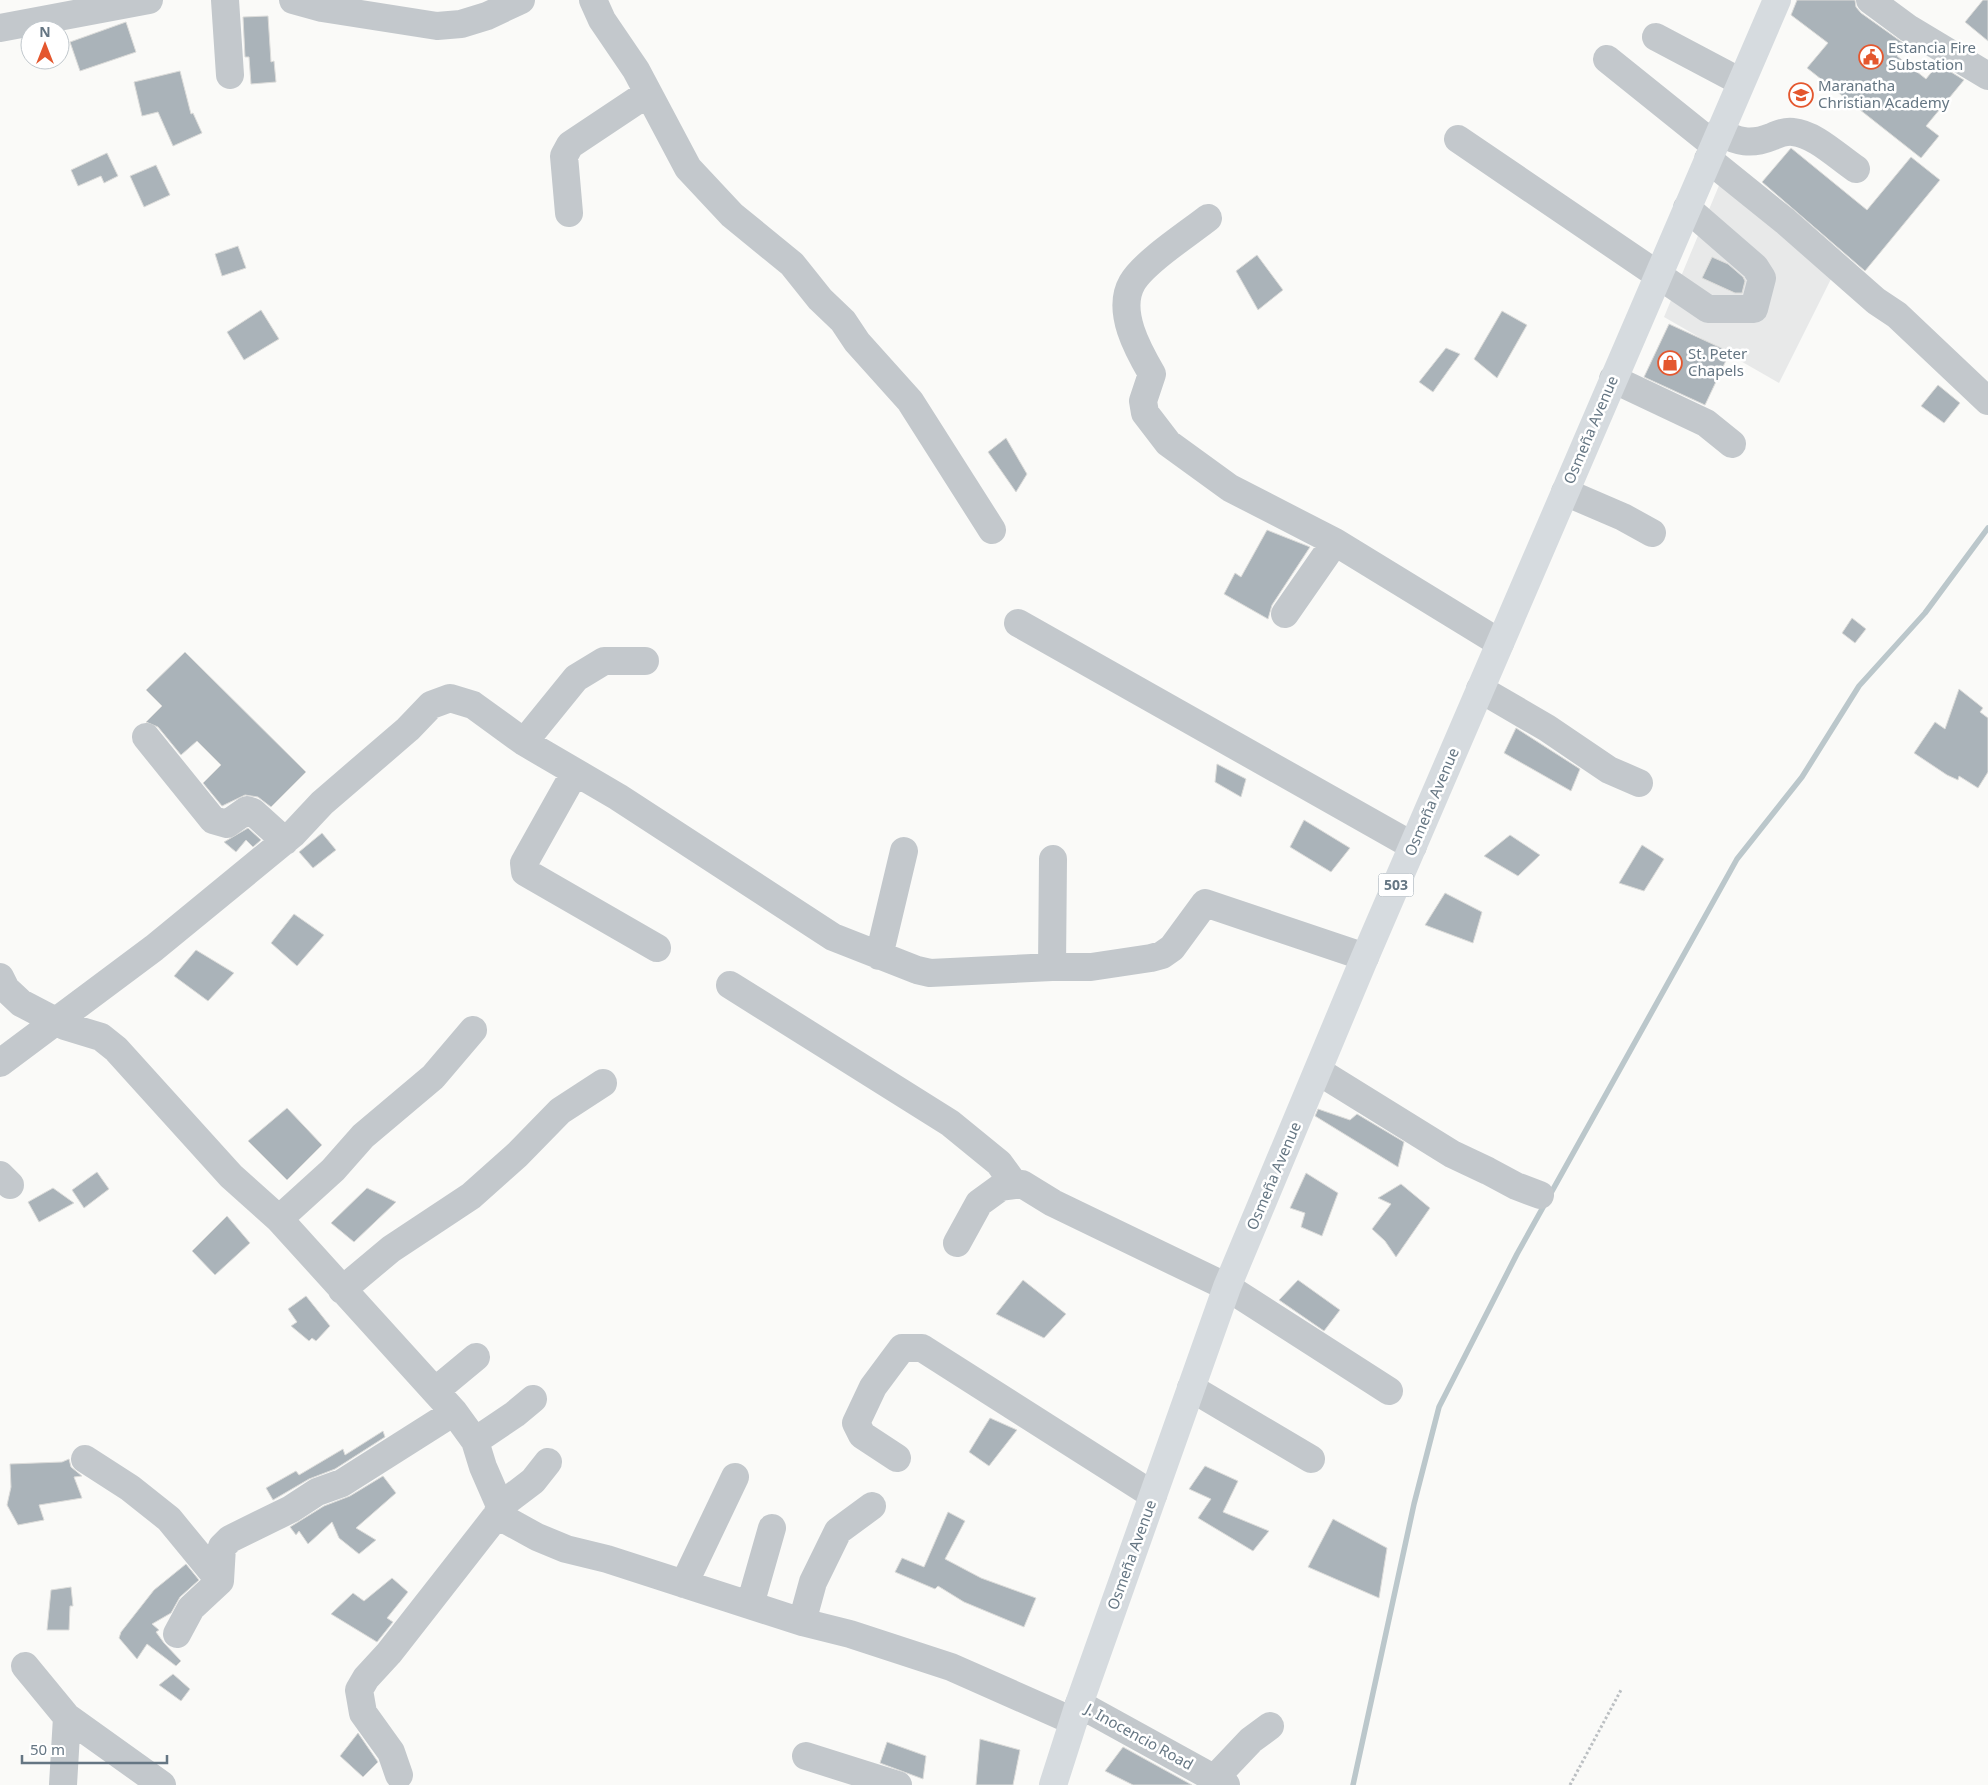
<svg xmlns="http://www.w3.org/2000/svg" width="1988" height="1785" font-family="'Noto Sans',sans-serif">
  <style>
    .built { fill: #e8e9e9 }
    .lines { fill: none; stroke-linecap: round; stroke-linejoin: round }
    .stream { stroke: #bbc7cb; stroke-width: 5.5 }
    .building { fill: #aab3b9; stroke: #dcdcda }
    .path { stroke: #bbbfc2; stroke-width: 3; stroke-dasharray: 2.5 2.5; stroke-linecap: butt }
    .minor { stroke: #c3c8cc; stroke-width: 28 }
    .major { stroke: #d6dbdf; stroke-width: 28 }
    .labels { text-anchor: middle; stroke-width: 5; stroke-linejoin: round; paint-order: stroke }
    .shield { fill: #fff; stroke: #939fa8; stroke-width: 1 }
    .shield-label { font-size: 14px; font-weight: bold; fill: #657683 }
    .poi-label { font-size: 15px; fill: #657683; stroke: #fff; text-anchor: start }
    .street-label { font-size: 15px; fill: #657683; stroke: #fff }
  </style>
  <rect width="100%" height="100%" fill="#fafaf8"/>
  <!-- built -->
  <path class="built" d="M1723 176 1836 269 1779 383 1664 317Z"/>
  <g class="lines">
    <!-- stream -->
    <path class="stream" d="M1353 1785 1414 1504 1439 1407 1517 1254 1737 859 1802 777 1859 686 1925 613 1988 528"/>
  </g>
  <!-- building -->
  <path class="building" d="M1797 0H1855L1856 7 1861 13 1906 45 1897 56 1926 79 1938 64 1964 80 1926 126 1939 136 1921 158 1807 68 1828 43 1791 15Z
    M1983 0H1988V41L1965 22Z
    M268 16 271 62 274 61 276 82 251 84 249 57H245L243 17Z
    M126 22 136 52 80 71 70 42Z
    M180 71 191 114 193 113 202 133 173 146 158 112 142 116 134 82Z
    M1791 148 1867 210 1911 157 1940 180 1865 271 1762 182Z
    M107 153 118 176 104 183 101 176 78 186 71 170Z
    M156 165 170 195 144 207 130 176Z
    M238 246 246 268 222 276 215 254Z
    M1257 255 1283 290 1258 310 1236 271Z
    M1712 257 1728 264 1743 277 1745 281 1742 293H1735L1702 278Z
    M261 310 279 339 244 360 227 332Z
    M1502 311 1527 325 1497 378 1474 359Z
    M1669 324 1730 352 1705 405 1644 377Z
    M1446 348 1460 354 1433 392 1419 382Z
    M1938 385 1960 403 1944 423 1921 406Z
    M1006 438 1027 474 1016 492 988 452Z
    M1267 530 1310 547 1272 605 1268 619 1224 594 1235 573 1241 577Z
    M1852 618 1866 629 1855 643 1842 633Z
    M185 652 306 772 271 807 258 797 245 795 222 806 203 783 221 765 197 741 181 755 158 727 146 722 162 706 146 690Z
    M1959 689 1983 708 1980 712 1988 718V772L1978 788 1959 776 1958 780 1947 775 1914 753 1935 722 1945 729Z
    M1516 728 1580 769 1571 791 1504 753Z
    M1217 764 1246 779 1241 797 1215 782Z
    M1304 820 1350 848 1331 872 1290 847Z
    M248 828 261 840 253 847 246 840 236 852 224 842Z
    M322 833 336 850 313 868 299 852Z
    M1510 835 1540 855 1518 876 1484 856Z
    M1642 845 1664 859 1644 891 1619 883Z
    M1445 893 1482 912 1473 943 1425 925Z
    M294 914 324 935 297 966 271 943Z
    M196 950 234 973 208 1001 174 976Z
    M287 1108 322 1145 287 1180 248 1141Z
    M1318 1109 1350 1120 1357 1114 1404 1142 1398 1167 1315 1116Z
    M97 1172 109 1189 84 1208 72 1190Z
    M1306 1173 1338 1193 1322 1236 1301 1227 1305 1213 1290 1208Z
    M1401 1184 1430 1208 1396 1257 1385 1241 1372 1229 1391 1204 1378 1198Z
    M53 1188 74 1203 39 1222 28 1202Z
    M367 1188 396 1202 354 1242 331 1223Z
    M227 1216 250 1243 215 1275 192 1251Z
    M1023 1280 1066 1314 1044 1338 996 1314Z
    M1298 1280 1340 1310 1324 1331 1279 1300Z
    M306 1296 330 1326 316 1341 312 1338 309 1341 291 1326 297 1322 288 1309Z
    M990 1418 1017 1430 989 1466 969 1452Z
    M383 1431 385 1437 335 1469 309 1479 273 1500 266 1488 296 1471 299 1475 343 1449 345 1455Z
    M69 1459 71 1467 82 1476 74 1477 82 1498 39 1505 44 1520 18 1525 7 1505 11 1487 10 1464 62 1462Z
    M1205 1466 1238 1481 1223 1512 1269 1531 1253 1551 1198 1518 1211 1499 1189 1489Z
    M383 1476 396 1493 356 1528 376 1540 359 1554 339 1538 332 1522 308 1544 299 1531 296 1535 290 1527 324 1506 350 1496Z
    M948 1512 965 1521 945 1559 981 1578 1036 1598 1024 1627 964 1602 938 1586 935 1589 895 1572 902 1558 924 1567Z
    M1333 1519 1387 1548 1379 1598 1308 1567Z
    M186 1564 199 1580 180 1597 171 1613 152 1624 159 1630 156 1632 164 1643 181 1661 176 1666 147 1644 137 1659 119 1638 121 1632 154 1590Z
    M392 1578 408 1592 387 1618 393 1622 377 1642 331 1614 353 1593 364 1601Z
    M71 1587 73 1606H70L69 1630H47L51 1590Z
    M173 1674 190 1689 181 1701 159 1685Z
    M358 1733 378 1762 363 1777 340 1756Z
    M980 1739 1020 1750 1013 1785H976Z
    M887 1742 926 1756 923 1779 880 1763Z
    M1123 1747 1192 1785H1133L1105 1771Z"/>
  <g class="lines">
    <!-- path -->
    <path class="path" d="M1570 1785 1621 1690"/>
    <!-- minor -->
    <path class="minor" d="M225 0 230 75
      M293 0 322 8 437 26 461 24 487 16 521 0
      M593 0 602 20 636 70 688 168 732 215 792 264 820 299 843 321 857 342 910 401 992 530
      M1870 0 1908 28 1988 76
      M0 28 149 0
      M1656 37 1741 82
      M1607 59 1714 145
      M1719 132C1738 142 1751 145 1771 137 1778 134 1785 131 1793 132 1815 134 1838 157 1856 169
      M1458 139 1708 309H1754L1762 278 1755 267 1687 208
      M1708 159 1785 221 1876 301 1897 315 1988 401
      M569 213 564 156 570 145 648 93
      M1208 218C1189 233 1143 263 1132 283 1116 311 1138 350 1152 374L1143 401 1145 413 1168 443 1230 488 1335 542 1500 643
      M1613 379 1706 423 1732 444
      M1565 492 1623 517 1652 533
      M1285 614 1335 542
      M1018 623 1413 846
      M1480 689 1547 728 1609 770 1639 783
      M146 737 213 820 227 824 247 810 253 812 285 841
      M524 742 576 678 604 661H645
      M575 772 524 863 525 872 657 948
      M879 956 904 851
      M1052 967 1053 859
      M0 977 6 989 21 1003 65 1026 101 1037 116 1049 231 1176 279 1219 454 1412 475 1441 483 1467 500 1506 497 1515 537 1537 566 1549 607 1559 802 1622 850 1634 951 1667 1073 1721
      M730 985 950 1123 999 1163 1015 1185
      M0 1063 154 948 293 834 322 803 408 729 431 705 450 698 473 705 524 742 618 797 833 937 917 970 930 973 1052 967H1091L1151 958 1162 955 1172 948 1205 903 1365 957
      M1318 1071 1452 1154 1488 1171 1516 1186 1540 1195
      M0 1175 10 1185
      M279 1219 333 1170 363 1136 433 1077 473 1030
      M957 1243 979 1203 1001 1187 1022 1184 1053 1203 1227 1287 1389 1391
      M342 1290 391 1249 471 1196 517 1155 560 1111 603 1083
      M1191 1388 1311 1459
      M435 1391 476 1357
      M475 1441 515 1414 533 1399
      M897 1458 862 1435 856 1423 873 1387 902 1348H922L1153 1495
      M85 1459 130 1488 169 1519 220 1581
      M500 1506 533 1481 548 1462
      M684 1584 735 1477
      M750 1605 772 1528
      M802 1622 813 1582 838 1531 872 1506
      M177 1634 191 1608 220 1581 222 1547 230 1539 291 1509 317 1492 342 1483 454 1412
      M25 1666 67 1717 162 1785
      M1079 1704 1226 1785
      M806 1756 898 1785
      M399 1775 391 1752 363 1713 359 1690 366 1678 389 1653 497 1515
      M1215 1778 1251 1740 1270 1726
      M63 1785 67 1717"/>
    <!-- major -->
    <path class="major" d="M1053 1785 1079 1704 1227 1287 1365 957 1777 0"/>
  </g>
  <!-- icons -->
  <defs>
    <g id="civic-ring" transform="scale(1.25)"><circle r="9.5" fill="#fff" stroke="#e4572e" stroke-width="1.5"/><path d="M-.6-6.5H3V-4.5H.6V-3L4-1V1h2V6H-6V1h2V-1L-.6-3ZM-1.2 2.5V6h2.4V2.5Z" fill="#e4572e"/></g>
    <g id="school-ring" transform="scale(1.25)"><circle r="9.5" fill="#fff" stroke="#e4572e" stroke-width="1.5"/><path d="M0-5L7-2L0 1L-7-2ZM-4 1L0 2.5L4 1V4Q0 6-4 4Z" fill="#e4572e"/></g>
    <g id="shop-ring" transform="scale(1.25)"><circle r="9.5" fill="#fff" stroke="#e4572e" stroke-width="1.5"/><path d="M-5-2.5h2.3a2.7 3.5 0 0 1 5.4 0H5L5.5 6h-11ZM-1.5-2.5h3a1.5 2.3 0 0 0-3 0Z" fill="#e4572e"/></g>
  </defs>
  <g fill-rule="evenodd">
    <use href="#civic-ring" x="1871" y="57"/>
    <use href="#school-ring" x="1801" y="95"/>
    <use href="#shop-ring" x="1670" y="363"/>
  </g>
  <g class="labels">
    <!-- shield labels -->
    <rect class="shield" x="1378.5" y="873.5" width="35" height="23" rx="4"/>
    <g class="shield-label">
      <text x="1396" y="890">503</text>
    </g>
    <!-- poi labels -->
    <g class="poi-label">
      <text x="1888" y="53">Estancia Fire<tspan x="1888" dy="17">Substation</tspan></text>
      <text x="1818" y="91">Maranatha<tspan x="1818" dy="17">Christian Academy</tspan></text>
      <text x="1688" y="359">St. Peter<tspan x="1688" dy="17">Chapels</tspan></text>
    </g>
    <!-- street labels -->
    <g class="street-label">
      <text transform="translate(1591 430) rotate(-67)" y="5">Osmeña Avenue</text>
      <text transform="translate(1432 802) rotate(-67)" y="5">Osmeña Avenue</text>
      <text transform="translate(1274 1176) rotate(-67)" y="5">Osmeña Avenue</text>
      <text transform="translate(1132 1555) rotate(-70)" y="5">Osmeña Avenue</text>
      <text transform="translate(1139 1737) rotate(29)" y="5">J. Inocencio Road</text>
    </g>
  </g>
  <!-- north arrow -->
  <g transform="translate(45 45)"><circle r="24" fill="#ffffff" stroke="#c1c8cd"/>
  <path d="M0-4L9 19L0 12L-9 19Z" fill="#e4572e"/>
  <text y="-8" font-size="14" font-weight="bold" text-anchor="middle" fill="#657683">N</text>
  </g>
  <!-- scale -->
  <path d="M22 1755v8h145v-8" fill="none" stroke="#657683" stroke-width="2.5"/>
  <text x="30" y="1755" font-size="15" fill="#657683" stroke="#ffffff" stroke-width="4" paint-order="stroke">50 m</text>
</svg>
